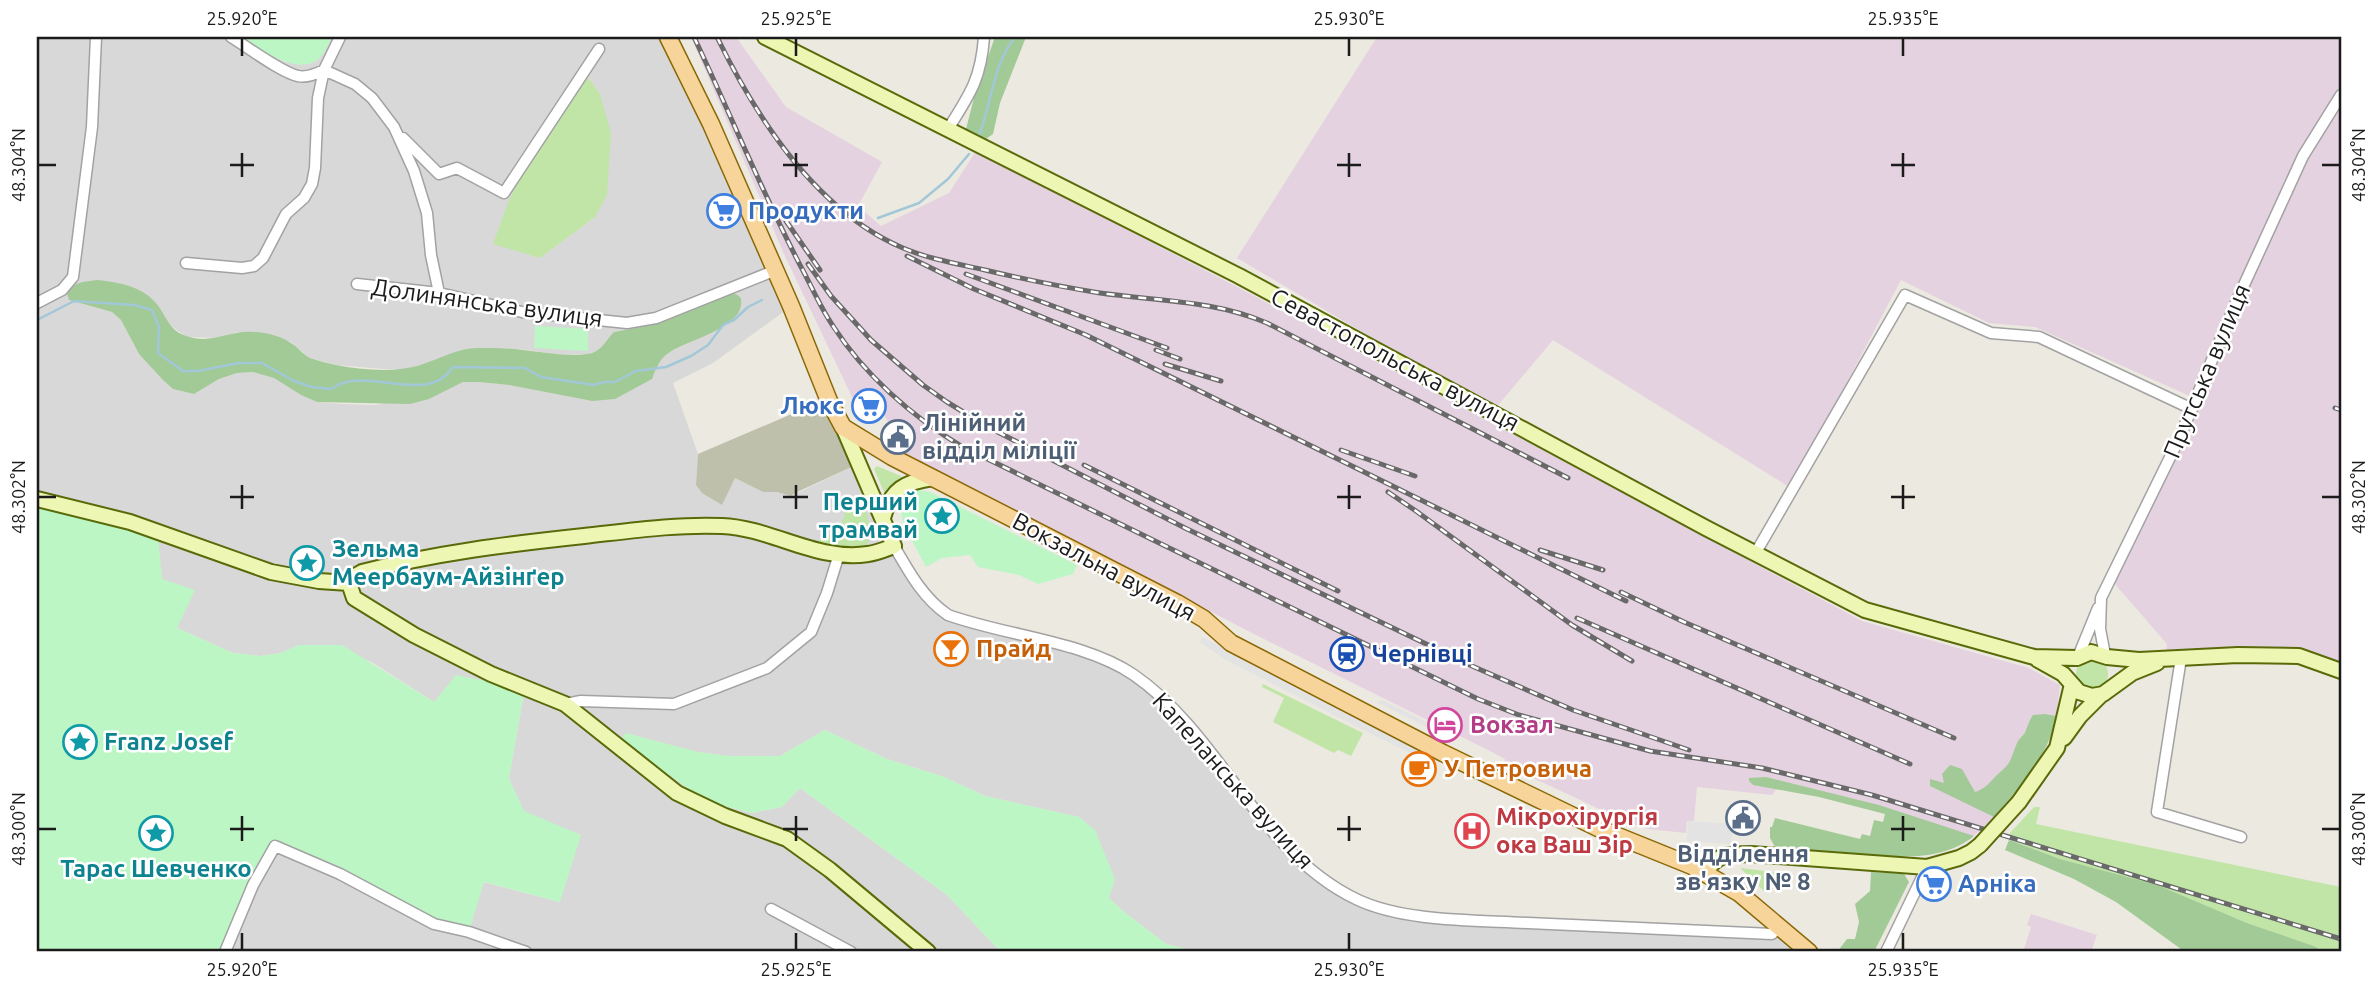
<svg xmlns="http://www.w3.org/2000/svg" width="2378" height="989" font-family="Ubuntu,sans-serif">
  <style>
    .residential { fill: #d9d8d8; fill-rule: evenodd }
    .industrial { fill: #e5d2e0 }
    .construction { fill: #bec0ac }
    .grass { fill: #c1e5a7 }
    .forest { fill: #a2ca96 }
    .park { fill: #bdf6c5 }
    .parking { fill: #e3e3e3 }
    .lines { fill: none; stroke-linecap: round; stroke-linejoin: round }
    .stream { stroke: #a2c8d8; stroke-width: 2.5 }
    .street-casing { stroke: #a2a2a2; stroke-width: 13 }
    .secondary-casing { stroke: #596a09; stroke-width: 18 }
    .primary-casing { stroke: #8b6806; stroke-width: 19 }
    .street { stroke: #fff; stroke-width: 10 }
    .secondary { stroke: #eef6b4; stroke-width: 14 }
    .primary { stroke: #f7d59a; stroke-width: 16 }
    .rail-casing { stroke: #696969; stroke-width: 5 }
    .rail { stroke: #fff; stroke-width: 2.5; stroke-dasharray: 8; stroke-linecap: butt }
    .secondary-bridge-casing { stroke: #596a09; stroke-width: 18; stroke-linecap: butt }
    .secondary-bridge { stroke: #eef6b4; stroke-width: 14 }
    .ticks { fill: none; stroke: #1b1b1b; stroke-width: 2.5 }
    .labels { text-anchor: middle; stroke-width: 5; stroke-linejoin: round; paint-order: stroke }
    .shop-label { font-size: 24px; font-weight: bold; fill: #366cbe; stroke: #fff; text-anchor: start }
    .street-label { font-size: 24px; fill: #1b1b1b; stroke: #fff }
    .service-label { font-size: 24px; font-weight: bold; fill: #4e5e75; stroke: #fff; text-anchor: start }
    .culture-label { font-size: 24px; font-weight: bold; fill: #0d838f; stroke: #fff; text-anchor: start }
    .food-label { font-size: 24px; font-weight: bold; fill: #c56008; stroke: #fff; text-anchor: start }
    .transit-label { font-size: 24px; font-weight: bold; fill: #164399; stroke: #fff; text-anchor: start }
    .hotel-label { font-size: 24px; font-weight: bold; fill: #b23c85; stroke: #fff; text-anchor: start }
    .health-label { font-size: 24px; font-weight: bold; fill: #be3a42; stroke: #fff; text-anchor: start }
    .neatline { fill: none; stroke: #1b1b1b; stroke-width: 2.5 }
    .ticks-label { font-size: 18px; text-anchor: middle; fill: #1b1b1b }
  </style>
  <rect width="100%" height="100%" fill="#ece9e0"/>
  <!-- residential -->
  <path class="residential" d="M37 37H240L285 62 316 61 324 52 332 37H667L789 308 713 363 673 383 698 454 696 485 735 478 763 492H777L791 496 858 464 894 547 934 607 1103 659 1157 692 1295 854 1324 883 1406 918 1710 932 1779 929 1805 952H1199L1166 944 1123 911 1109 898 1079 817 985 796 944 777 887 759 825 730 780 756H728L698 752 707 802 752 813 782 807 800 788 947 895 1001 952H222L273 842 470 928 483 882 560 902 509 778 524 693 434 702 370 661 299 645 281 653 261 656 233 653 177 628 162 579 132 528 37 508ZM590 80 600 94 595 217 540 258 519 250ZM69 300 164 314 168 324 187 337 221 338 237 332 291 342 309 358 337 365 384 369H406L476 348 520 349 563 355 587 354 601 350 615 332 657 324 694 308 732 322 668 353 658 363 592 401 509 385 479 382H463L449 387 376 405 342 404 317 402 301 395 274 377 253 372 237 373 219 379 194 394 173 389 139 354 121 320 112 312Z"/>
  <!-- industrial -->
  <path class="industrial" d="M691 37H736L786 107 882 162 858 206 881 226 949 193 976 151 1243 290 1862 621 2029 668 2060 685 2055 728 2044 750 2011 798 1994 818 1969 840 1886 813 1832 798 1778 787 1772 795 1697 787 1694 821H1687L1686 833 1647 829 1623 820 1503 764 1505 759 1488 750 1252 633 887 444 893 430 869 390 853 399 784 254Z
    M1377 37H2341V87L2299 155 2192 397 2035 327 1989 323 1901 280 1791 488 1553 340 1494 410 1237 258Z
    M2341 104V670L2299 655 2165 658 2167 644 2114 583 2182 443 2225 339 2307 159Z
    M2031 914 2097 935 2091 952H2023L2031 927 2027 925Z"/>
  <!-- construction -->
  <path class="construction" d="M827 399 858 464 797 492 791 496 777 492H763L735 478 722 505 702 493 696 485 698 454Z"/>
  <!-- grass -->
  <path class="grass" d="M583 76 590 80 600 94 611 133 607 195 595 217 540 258 493 244 509 200 531 158Z
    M877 466 901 476 902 481 888 493 884 492 874 469Z
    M863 497C879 558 867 552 814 543 821 539 834 534 839 527 849 513 840 504 863 497Z
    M2076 674a16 16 0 1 1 32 0a16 16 0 1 1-32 0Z
    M1263 684 1363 733 1351 756 1338 750 1334 753 1273 722 1284 698 1262 687Z
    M2034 807H2040L2036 824 2341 887V952H2324L2314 946 2247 923 2157 886 2060 859 2009 840 2010 833Z
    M1740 868 1782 873 1766 893Z"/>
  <!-- forest -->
  <path class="forest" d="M995 37H1026L1000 103 993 134 986 139 966 129 976 90Z
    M97 280C125 283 150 288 164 315 170 325 174 332 186 336 212 345 229 330 254 332 267 332 283 337 294 345 299 349 304 355 310 358 318 361 328 363 336 365 362 370 395 373 420 365 440 359 455 349 476 348 491 348 508 348 523 350 544 352 566 357 587 354 602 352 604 342 614 332L657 324 733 293C740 296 742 297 741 305 739 328 689 340 670 352 660 358 656 368 652 379L615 399 592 401 509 385 479 382H463L429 399 410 404 317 402 301 395 274 378 253 372 237 373 219 379 194 394 173 389 163 380 139 354 121 320 112 312 69 300 67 293C75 281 84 282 97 280Z
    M2045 714 2056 716C2052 751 2017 790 1994 817L1930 786V779L1944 783 1942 774 1950 765 1962 769 1975 792C1985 789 1990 782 1997 775 2013 761 2009 762 2017 743 2019 738 2025 735 2026 730 2029 723 2029 721 2033 715Z
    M1766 777 1879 805 1974 836C1939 864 1893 856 1852 853 1826 851 1800 849 1775 847L1770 838V827H1772L1775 818 1860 839 1862 834 1870 836 1874 820 1883 822 1885 814 1819 797 1753 785 1749 781V778Z
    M2009 840 2060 859 2157 885 2247 923 2314 946 2324 952H2185L2116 902 2074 879 2005 850Z
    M1871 872 1904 874 1909 882 1874 952H1837L1847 939H1855L1859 922 1855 904 1870 891Z"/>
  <!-- park -->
  <path class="park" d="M240 37H332C328 45 324 55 317 60 296 76 258 47 240 37Z
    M535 326 588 329V351L534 348Z
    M917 490 930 492 1077 565 1073 574 1038 584 1019 575 978 567 970 555 942 558 926 567 904 526 901 513 908 495Z
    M37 508 132 528 158 537 162 579 195 590 177 628 233 653 261 656 281 653 299 645H342L434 702 456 675 506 685 524 692 509 779 524 811 581 835 560 902 484 882 470 928 437 920 273 842 222 952H37Z
    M825 730 887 759 944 777 985 796 1079 817 1095 830 1115 879 1109 898 1123 911 1166 944 1199 952H1001L947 895 800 788 782 807 752 813 707 802 620 740 626 733 698 752 728 756H780Z"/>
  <!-- parking -->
  <path class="parking" d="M1202 637 1419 747 1415 755 1375 736 1224 659 1200 642Z
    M1384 701 1455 736 1453 740 1376 702Z
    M1688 821 1733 824 1731 844 1687 841Z"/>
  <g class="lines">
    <!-- stream -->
    <path class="stream" d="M978 138C992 104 992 66 1015 37
      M878 218 919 203 948 179 969 154
      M37 320 74 301 134 305 152 310 159 327 158 353 183 371H198L239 363H262L294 381 312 387 331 389C365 363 426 408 453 367L525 368 541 377 594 385 604 382H615L636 371 666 367 691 356 708 345 723 325 734 320 748 307 762 300"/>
    <!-- street casing -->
    <g class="street-casing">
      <path id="street" d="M231 37C246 46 282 73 298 76 307 78 316 74 324 70L340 37
        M948 129C970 94 981 79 984 37
        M403 138 439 174 457 168 504 193 599 49
        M186 263 242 268 254 266 263 258 286 214 304 198 312 184 315 168 318 98 324 70 355 84 372 98 394 127 414 171 427 213 431 255 439 293
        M357 284 439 293 522 312 627 323 656 318 776 270
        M37 303 62 290 73 277 92 127 96 37
        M894 546C909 572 923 598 948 615 1006 636 1084 641 1134 675 1222 736 1257 851 1356 899 1403 922 1476 920 1528 923 1610 927 1691 931 1772 934L1779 927
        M1755 554 1905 295 1991 333 2039 337 2192 409
        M2105 655 2100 629 2101 598 2178 441 2238 298 2303 156 2341 95
        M2078 657 2098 608
        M2181 658 2157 812 2241 837
        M565 704 581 701 674 704 767 668 811 632 827 593 839 554
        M771 909 851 952
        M225 952 253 885 275 846 340 874 434 924 469 932 526 952
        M1886 952 1927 867"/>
    </g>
    <!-- secondary casing -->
    <g class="secondary-casing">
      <path id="secondary" d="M765 37 1239 276 1706 528 1865 610 2034 657 2077 658 2091 652 2107 657 2139 660 2238 655 2299 656 2341 671
        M37 499 130 522 271 572 319 581 349 583
        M883 518C891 489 905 482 933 478
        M349 583 354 598 414 635 491 674 565 704 677 793 725 816 787 839 830 870 928 952
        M349 583 353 577 362 572C435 553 509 544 584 536 629 531 676 524 722 526 772 528 817 562 868 554 877 553 886 549 894 546L843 427
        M2038 660 2063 674 2079 692 2092 696 2103 694 2132 673 2157 663
        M2064 738 2080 716 2102 694
        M2019 802 2057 748 2072 684
        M1704 873C1720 852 1727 855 1751 854L1927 867 1959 858 1971 852 1980 845"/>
    </g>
    <!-- primary casing -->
    <g class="primary-casing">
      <path id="primary" d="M668 37 711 124 791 306 829 401 843 427 892 457 1177 603 1204 619 1231 643 1443 753 1598 828 1692 866 1739 893 1809 952"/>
    </g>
    <!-- street -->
    <use href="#street" class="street"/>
    <!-- secondary -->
    <use href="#secondary" class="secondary"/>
    <!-- primary -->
    <use href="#primary" class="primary"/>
    <!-- rail casing -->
    <g class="rail-casing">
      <path id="rail" d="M694 37C730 113 761 190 800 265 811 285 820 307 833 326 864 374 911 416 961 446L1478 699 1519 715 1650 751 1762 768 1872 795 2341 939
        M717 37C757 119 816 211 903 248 929 259 958 264 985 270 1023 279 1062 287 1100 293 1157 301 1213 300 1267 323L1568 478
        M786 221 820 270
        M907 256 974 289 1086 335 1626 601
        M808 264 831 296 871 340 923 385 947 402 988 427 1185 528 1472 666 1573 710 1689 750
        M966 274 1167 348
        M1156 350 1180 359
        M1165 364 1221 381
        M2335 408 2341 410
        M1341 450 1415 476
        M1084 465 1338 591
        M1388 492 1416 511 1572 625 1632 661
        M1540 550 1603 570
        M1621 592 1684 622 1954 738
        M1577 618 1910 764"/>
    </g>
    <!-- rail -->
    <use href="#rail" class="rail"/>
    <!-- secondary-bridge casing -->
    <g class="secondary-bridge-casing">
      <path id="secondary-bridge" d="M1980 845 2019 802"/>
    </g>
    <!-- secondary-bridge -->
    <use href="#secondary-bridge" class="secondary-bridge"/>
  </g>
  <!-- ticks -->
  <path class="ticks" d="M242 38V56M796 38V56M1349 38V56M1903 38V56M242 153V177M796 153V177M1349 153V177M1903 153V177M38 165H56M230 165H254M783 165H808M1337 165H1361M1891 165H1915M2322 165H2340M242 485V509M796 485V509M1349 485V509M1903 485V509M38 497H56M230 497H254M783 497H808M1337 497H1361M1891 497H1915M2322 497H2340M242 816V841M796 816V841M1349 816V841M1903 816V841M38 829H56M230 829H254M783 829H808M1337 829H1361M1891 829H1915M2322 829H2340M242 933V950M796 933V950M1349 933V950M1903 933V950"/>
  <!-- icons -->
  <defs>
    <g id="supermarket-ring" transform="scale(1.75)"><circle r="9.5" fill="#fff" stroke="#3f7fe0" stroke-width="1.5"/><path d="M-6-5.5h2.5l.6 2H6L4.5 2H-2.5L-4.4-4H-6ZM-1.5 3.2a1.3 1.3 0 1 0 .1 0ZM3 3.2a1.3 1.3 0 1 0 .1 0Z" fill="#3f7fe0"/></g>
    <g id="civic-ring" transform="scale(1.75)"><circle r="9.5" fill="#fff" stroke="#5c6f8a" stroke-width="1.5"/><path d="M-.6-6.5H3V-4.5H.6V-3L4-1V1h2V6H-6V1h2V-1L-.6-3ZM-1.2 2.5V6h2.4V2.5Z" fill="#5c6f8a"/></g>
    <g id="sight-ring" transform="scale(1.75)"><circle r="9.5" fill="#fff" stroke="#0f9aa8" stroke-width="1.5"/><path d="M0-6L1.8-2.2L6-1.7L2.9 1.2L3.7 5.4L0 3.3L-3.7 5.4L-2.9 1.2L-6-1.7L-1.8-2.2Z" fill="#0f9aa8"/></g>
    <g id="bar-ring" transform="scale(1.75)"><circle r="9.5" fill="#fff" stroke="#e8710a" stroke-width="1.5"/><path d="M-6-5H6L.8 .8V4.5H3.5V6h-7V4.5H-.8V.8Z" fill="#e8710a"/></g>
    <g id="station-ring" transform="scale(1.75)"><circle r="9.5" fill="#fff" stroke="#1a4fb4" stroke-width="1.5"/><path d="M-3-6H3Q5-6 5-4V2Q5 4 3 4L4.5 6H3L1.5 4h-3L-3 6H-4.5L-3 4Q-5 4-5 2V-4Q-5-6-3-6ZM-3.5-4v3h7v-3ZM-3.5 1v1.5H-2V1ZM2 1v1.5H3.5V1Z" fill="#1a4fb4"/></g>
    <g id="hotel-ring" transform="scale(1.75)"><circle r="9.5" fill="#fff" stroke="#d1479c" stroke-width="1.5"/><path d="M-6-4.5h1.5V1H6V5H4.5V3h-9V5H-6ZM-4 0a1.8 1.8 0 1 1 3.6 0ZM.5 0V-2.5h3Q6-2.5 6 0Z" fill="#d1479c"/></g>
    <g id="cafe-ring" transform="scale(1.75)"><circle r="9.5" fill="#fff" stroke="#e8710a" stroke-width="1.5"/><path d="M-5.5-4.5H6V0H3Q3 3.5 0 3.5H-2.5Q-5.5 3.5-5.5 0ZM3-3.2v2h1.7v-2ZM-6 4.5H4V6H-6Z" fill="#e8710a"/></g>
    <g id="hospital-ring" transform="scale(1.75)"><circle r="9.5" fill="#fff" stroke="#e0444e" stroke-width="1.5"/><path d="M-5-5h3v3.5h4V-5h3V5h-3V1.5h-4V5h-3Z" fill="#e0444e"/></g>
  </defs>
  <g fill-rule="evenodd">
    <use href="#supermarket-ring" x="724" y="211"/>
    <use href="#supermarket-ring" x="869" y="406"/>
    <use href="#civic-ring" x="898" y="437"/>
    <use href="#sight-ring" x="942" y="516"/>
    <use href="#sight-ring" x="307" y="563"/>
    <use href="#bar-ring" x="951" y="649"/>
    <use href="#station-ring" x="1347" y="654"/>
    <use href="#hotel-ring" x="1445" y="725"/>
    <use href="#sight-ring" x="80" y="742"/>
    <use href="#cafe-ring" x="1419" y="769"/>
    <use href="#civic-ring" x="1743" y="818"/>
    <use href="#hospital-ring" x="1472" y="831"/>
    <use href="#sight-ring" x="156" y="833"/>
    <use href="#supermarket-ring" x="1934" y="884"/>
  </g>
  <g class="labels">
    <!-- shop labels -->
    <g class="shop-label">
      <text x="748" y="219">Продукти</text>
      <text x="844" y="414" text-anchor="end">Люкс</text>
      <text x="1958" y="892">Арніка</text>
    </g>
    <!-- street labels -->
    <g class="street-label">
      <text transform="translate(487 303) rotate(8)" y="8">Долинянська вулиця</text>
      <text transform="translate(1395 360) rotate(28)" y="8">Севастопольська вулиця</text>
      <text transform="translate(2207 371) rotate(-67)" y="8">Прутська вулиця</text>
      <text transform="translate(1104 567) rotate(28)" y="8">Вокзальна вулиця</text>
      <text transform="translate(1233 781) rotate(48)" y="8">Капеланська вулиця</text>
    </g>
    <!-- service labels -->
    <g class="service-label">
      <text x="922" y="431">Лінійний<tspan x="922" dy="28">відділ міліції</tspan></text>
      <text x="1743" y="862" text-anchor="middle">Відділення<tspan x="1743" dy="28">зв'язку № 8</tspan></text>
    </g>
    <!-- culture labels -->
    <g class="culture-label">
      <text x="918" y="510" text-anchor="end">Перший<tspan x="918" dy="28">трамвай</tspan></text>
      <text x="332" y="557">Зельма<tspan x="332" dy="28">Меербаум-Айзінґер</tspan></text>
      <text x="104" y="750">Franz Josef</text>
      <text x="156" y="877" text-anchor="middle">Тарас Шевченко</text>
    </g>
    <!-- food labels -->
    <g class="food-label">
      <text x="976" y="657">Прайд</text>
      <text x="1444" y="777">У Петровича</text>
    </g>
    <!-- transit labels -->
    <g class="transit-label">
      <text x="1372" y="662">Чернівці</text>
    </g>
    <!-- hotel labels -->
    <g class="hotel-label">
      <text x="1470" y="733">Вокзал</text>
    </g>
    <!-- health labels -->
    <g class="health-label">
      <text x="1496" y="825">Мікрохірургія<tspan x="1496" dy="28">ока Ваш Зір</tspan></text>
    </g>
  </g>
  <!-- border -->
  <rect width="2378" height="989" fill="none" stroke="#ffffff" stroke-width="77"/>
  <rect x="38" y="38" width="2302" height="912" class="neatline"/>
  <g class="ticks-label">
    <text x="242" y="25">25.920°E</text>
    <text x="796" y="25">25.925°E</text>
    <text x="1349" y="25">25.930°E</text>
    <text x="1903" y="25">25.935°E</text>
    <text transform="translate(19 165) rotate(-90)" y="6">48.304°N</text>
    <text transform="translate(2359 165) rotate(-90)" y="6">48.304°N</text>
    <text transform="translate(19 497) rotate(-90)" y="6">48.302°N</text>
    <text transform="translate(2359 497) rotate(-90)" y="6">48.302°N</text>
    <text transform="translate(19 829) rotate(-90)" y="6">48.300°N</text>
    <text transform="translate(2359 829) rotate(-90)" y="6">48.300°N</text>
    <text x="242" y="976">25.920°E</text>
    <text x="796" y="976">25.925°E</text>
    <text x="1349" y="976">25.930°E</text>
    <text x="1903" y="976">25.935°E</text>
  </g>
</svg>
